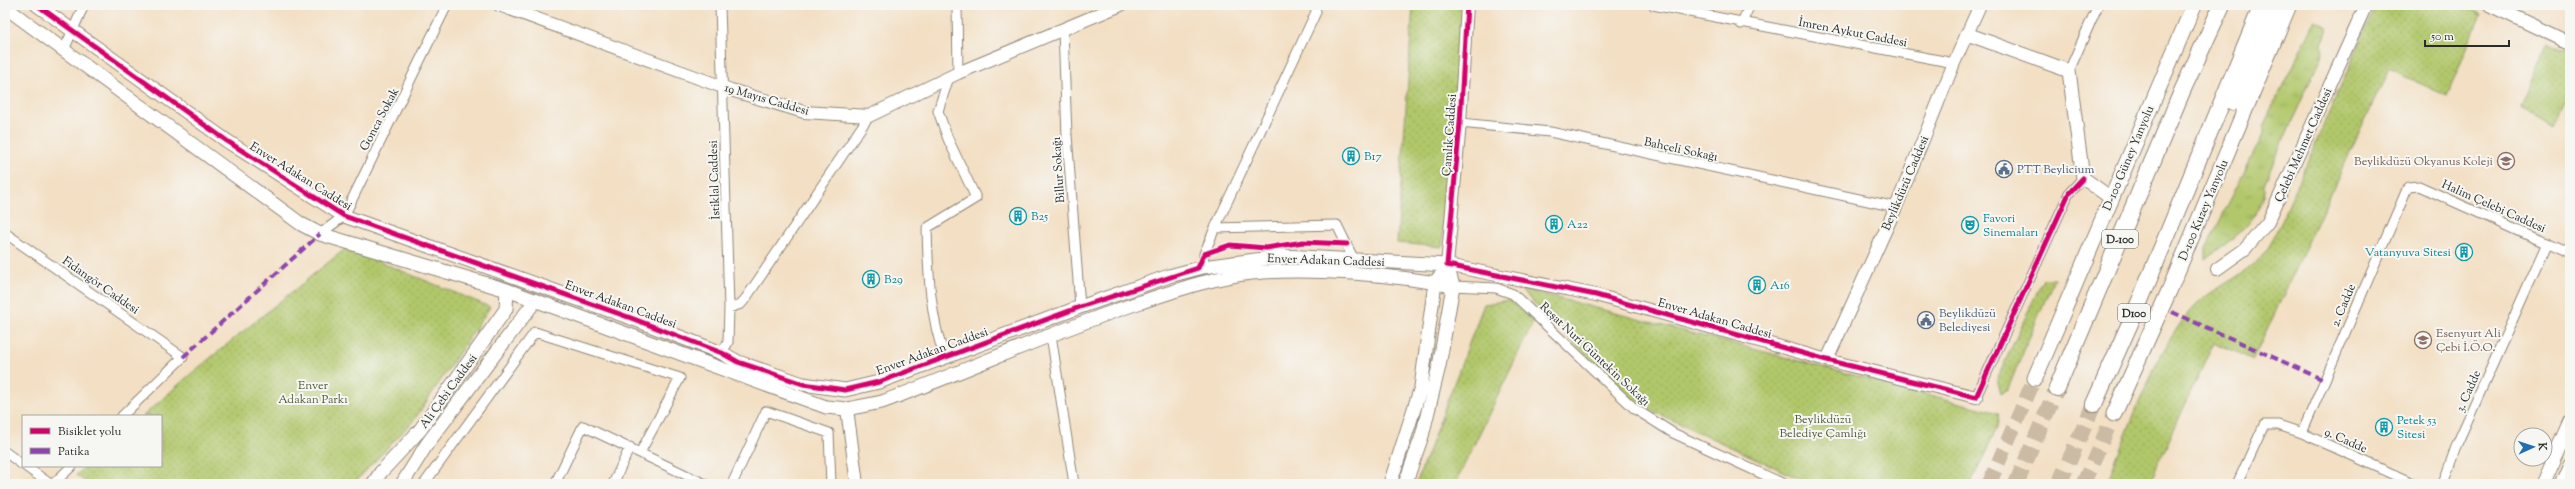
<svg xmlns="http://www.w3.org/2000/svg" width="2575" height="489" font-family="'Sorts Mill Goudy',serif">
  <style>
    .grass { fill: url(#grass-tufts); stroke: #6e794b }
    .park { fill: url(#park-dots); stroke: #6e794b }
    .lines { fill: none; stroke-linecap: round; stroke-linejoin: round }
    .primary-tunnel { stroke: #cbbba5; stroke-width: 15; stroke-dasharray: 15 8; stroke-linecap: butt }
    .trunk-tunnel { stroke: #cbbba5; stroke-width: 16; stroke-dasharray: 16 8; stroke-linecap: butt }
    .minor-casing { stroke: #8f8577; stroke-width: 11 }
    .tertiary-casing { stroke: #8f8577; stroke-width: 14 }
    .secondary-casing { stroke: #8f8577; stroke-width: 15 }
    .primary-casing { stroke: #8f8577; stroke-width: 17 }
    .trunk-casing { stroke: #8f8577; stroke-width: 18 }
    .minor { stroke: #fff; stroke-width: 9 }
    .tertiary { stroke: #fff; stroke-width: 12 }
    .secondary { stroke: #fff; stroke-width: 13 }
    .primary { stroke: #fff; stroke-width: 15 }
    .trunk { stroke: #fff; stroke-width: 16 }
    .quiet { stroke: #8e44ad; stroke-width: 4; stroke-dasharray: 8 4; stroke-linecap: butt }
    .cycleway-casing { stroke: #f6f6f2; stroke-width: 8 }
    .cycleway { stroke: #d6006c; stroke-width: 5 }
    .labels { text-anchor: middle; stroke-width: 4; stroke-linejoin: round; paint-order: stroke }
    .shield { fill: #f6f6f2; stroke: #686867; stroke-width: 1 }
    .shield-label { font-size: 11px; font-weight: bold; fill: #2b2b2b }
    .street-label { font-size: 12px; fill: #2b2b2b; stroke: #f6f6f2 }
    .culture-label { font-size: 12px; fill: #0d838f; stroke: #f6f6f2; text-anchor: start }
    .education-label { font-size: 12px; fill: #785e54; stroke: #f6f6f2; text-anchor: end }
    .service-label { font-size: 12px; fill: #4e5e75; stroke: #f6f6f2; text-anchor: start }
    .park-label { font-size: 12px; fill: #535a3e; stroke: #f6f6f2 }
  </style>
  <defs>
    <pattern id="grass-tufts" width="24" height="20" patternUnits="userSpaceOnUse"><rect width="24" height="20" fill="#b1c76b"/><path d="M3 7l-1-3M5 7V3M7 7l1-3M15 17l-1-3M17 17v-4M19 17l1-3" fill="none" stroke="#98ab5d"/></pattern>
    <pattern id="park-dots" width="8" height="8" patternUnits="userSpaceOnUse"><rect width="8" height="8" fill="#b1c76b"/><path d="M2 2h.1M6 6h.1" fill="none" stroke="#98ab5d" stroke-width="1.8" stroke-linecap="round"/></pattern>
  </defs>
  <rect width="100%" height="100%" fill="#f6f6f2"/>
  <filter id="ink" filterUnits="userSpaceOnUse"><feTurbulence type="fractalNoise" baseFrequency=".025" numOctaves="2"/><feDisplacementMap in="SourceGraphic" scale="8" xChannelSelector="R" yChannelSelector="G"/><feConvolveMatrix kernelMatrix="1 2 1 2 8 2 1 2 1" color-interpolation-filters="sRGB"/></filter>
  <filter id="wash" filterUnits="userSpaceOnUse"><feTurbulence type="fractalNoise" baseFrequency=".012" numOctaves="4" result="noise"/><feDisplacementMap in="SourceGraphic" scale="16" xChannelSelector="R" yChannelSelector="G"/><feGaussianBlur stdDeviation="0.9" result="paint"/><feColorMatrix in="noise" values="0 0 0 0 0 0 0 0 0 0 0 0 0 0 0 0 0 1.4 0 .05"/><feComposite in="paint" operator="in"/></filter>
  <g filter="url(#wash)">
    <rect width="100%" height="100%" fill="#f3dfc3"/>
    <!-- grass -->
    <path class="grass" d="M2315 21 2327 27 2322 46 2323 52 2264 184C2266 217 2229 241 2206 259V248L2263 135V126Z"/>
    <!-- park -->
    <path class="park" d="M1413 5H1464L1442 247 1397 243Z
      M2376 5H2462L2481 14 2447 96 2389 69 2253 360 2214 342 2149 484H2106C2130 429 2151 359 2189 312 2209 287 2244 279 2263 255 2268 249 2272 241 2276 234Z
      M2548 42 2570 53V98L2558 125 2521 107Z
      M346 248 490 307 414 420 353 484H89L76 475 86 466H161V416H143L193 372Z
      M2043 279H2054L2007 391 2001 394 1997 379Z
      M1519 288 1999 413 1997 427 1971 484H1811L1633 402Z
      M1509 300 1534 321 1455 484H1416L1484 304Z"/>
  </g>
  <g filter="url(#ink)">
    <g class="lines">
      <!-- primary-tunnel -->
      <path class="primary-tunnel" d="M1989 484 2035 378
        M2083 484 2114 414"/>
      <!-- trunk-tunnel -->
      <path class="trunk-tunnel" d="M2016 484 2057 388
        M2059 484 2094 404"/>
      <!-- minor casing -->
      <g class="minor-casing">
        <path id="minor" d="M720 5 729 308 728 342 722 353
          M957 5 958 73
          M1653 5 1954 63
          M1741 24 1750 5
          M1063 31 1067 135 1080 307
          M64 50 84 5
          M2069 71 2098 5
          M1460 123 1550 132 1896 207
          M1215 228 1337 225 1354 260
          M5 233 183 357 122 416
          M320 234 344 216 447 5
          M1203 267 1204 254 1215 228 1316 12 1315 5
          M1453 286 1496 288 1513 294 1635 409 1673 433 1784 484
          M729 308 741 304 746 298 869 116
          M1051 335 1074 484
          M945 358C930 318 928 271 927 228L976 198 948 139 938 111 949 77
          M1976 397 2069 193 2083 178
          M2302 433 2408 187 2419 186 2570 254
          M5 452 23 465
          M25 466 50 484
          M53 484 72 466
          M424 484 535 332 680 378 641 451
          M555 484 583 426 705 484
          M613 484 630 447
          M732 484 766 411 829 433 831 484
          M2237 484 2264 425H2278L2302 433 2415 484
          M2443 484 2457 444 2547 243"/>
      </g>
      <!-- tertiary casing -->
      <g class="tertiary-casing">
        <path id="tertiary" d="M499 5 731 90 804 112 869 116 958 73 1121 5
          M1467 5 1460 123 1447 265 1596 295 1827 360 1976 397
          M2217 269 2245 249 2268 222 2366 5
          M1827 360 1896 207 1954 63 1980 5
          M847 409 857 484"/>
      </g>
      <!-- secondary casing -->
      <g class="secondary-casing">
        <path id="secondary" d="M37 5 227 141 344 216 631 318 722 353 738 362 803 384 845 390 879 382 1080 307 1169 276 1203 267 1284 256 1447 265
          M2490 5 2570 43
          M5 7 301 224 320 234 507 290 826 407 847 409 882 402C969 370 1053 331 1141 302 1177 290 1214 277 1252 273 1311 267 1395 275 1453 286
          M1967 34 2069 71 2083 178 2111 198
          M373 484 381 472 420 430 506 309 507 290
          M402 484 427 444 535 301
          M1390 484 1421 387 1435 283 1439 277
          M1405 484 1422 436 1439 366 1453 286 1447 265
          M2542 484 2570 421
          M2561 484 2570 463"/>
      </g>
      <!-- primary casing -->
      <g class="primary-casing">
        <path id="primary" d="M2035 378 2194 5
          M2114 414 2169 291 2289 5"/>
      </g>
      <!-- trunk casing -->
      <g class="trunk-casing">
        <path id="trunk" d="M2234 102 2276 5
          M2057 388 2183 89 2222 5
          M2094 404 2139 303 2262 5"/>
      </g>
      <!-- minor -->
      <use href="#minor" class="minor"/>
      <!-- tertiary -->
      <use href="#tertiary" class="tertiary"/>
      <!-- secondary -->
      <use href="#secondary" class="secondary"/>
      <!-- primary -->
      <use href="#primary" class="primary"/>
      <!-- trunk -->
      <use href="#trunk" class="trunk"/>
      <!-- quiet -->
      <path class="quiet" d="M2172 312 2324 380
        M183 357 320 234"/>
      <!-- cycleway casing -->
      <g class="cycleway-casing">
        <path id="cycleway" d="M37 5 227 141 344 216 631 318 722 353 738 362 803 384 845 390 879 382 1080 307 1198 268 1204 254 1230 245 1266 248 1303 242 1347 244
          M1467 5 1460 123 1447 265 1596 295 1827 360 1976 397 2069 193 2083 178"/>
      </g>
      <!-- cycleway -->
      <use href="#cycleway" class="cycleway"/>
    </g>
  </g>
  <!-- icons -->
  <defs>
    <g id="building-ring" transform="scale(0.9)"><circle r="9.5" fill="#f6f6f2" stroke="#0f9aa8" stroke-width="1.5"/><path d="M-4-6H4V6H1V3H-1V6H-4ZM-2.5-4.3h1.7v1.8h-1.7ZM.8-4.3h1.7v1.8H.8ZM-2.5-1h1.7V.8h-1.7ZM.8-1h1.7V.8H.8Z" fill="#0f9aa8"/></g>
    <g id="school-ring" transform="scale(0.9)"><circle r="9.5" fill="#f6f6f2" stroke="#8d6e63" stroke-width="1.5"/><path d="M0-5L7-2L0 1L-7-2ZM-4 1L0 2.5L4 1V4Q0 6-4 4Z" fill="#8d6e63"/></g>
    <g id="civic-ring" transform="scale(0.9)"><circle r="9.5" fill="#f6f6f2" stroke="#5c6f8a" stroke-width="1.5"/><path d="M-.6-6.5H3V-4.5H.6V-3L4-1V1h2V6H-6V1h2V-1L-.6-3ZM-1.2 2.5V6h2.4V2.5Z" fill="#5c6f8a"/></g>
    <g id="theatre-ring" transform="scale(0.9)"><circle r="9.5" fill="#f6f6f2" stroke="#0f9aa8" stroke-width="1.5"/><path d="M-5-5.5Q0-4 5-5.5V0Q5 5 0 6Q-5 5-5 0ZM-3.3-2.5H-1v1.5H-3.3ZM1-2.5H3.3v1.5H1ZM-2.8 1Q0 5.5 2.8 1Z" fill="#0f9aa8"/></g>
  </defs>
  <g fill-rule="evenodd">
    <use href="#building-ring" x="1351" y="156"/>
    <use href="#school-ring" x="2506" y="161"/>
    <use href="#civic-ring" x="2004" y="169"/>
    <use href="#building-ring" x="1018" y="216"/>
    <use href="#building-ring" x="1554" y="224"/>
    <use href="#theatre-ring" x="1970" y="225"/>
    <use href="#building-ring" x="2464" y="252"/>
    <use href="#building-ring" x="871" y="279"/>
    <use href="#building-ring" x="1757" y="285"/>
    <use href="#civic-ring" x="1926" y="320"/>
    <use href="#school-ring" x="2423" y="340"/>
    <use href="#building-ring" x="2384" y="427"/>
  </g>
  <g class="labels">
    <!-- shield labels -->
    <g class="shield">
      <rect x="2102" y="230" width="36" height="18" rx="3"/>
      <rect x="2118" y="304" width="32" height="18" rx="3"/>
    </g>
    <g class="shield-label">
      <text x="2120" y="243">D-100</text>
      <text x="2134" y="317">D100</text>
    </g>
    <!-- street labels -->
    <g class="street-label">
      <text transform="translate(1853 32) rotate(11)" y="4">İmren Aykut Caddesi</text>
      <text transform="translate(767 99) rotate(16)" y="4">19 Mayıs Caddesi</text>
      <text transform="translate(379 119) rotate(-62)" y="4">Gonca Sokak</text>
      <text transform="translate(1449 135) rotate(-86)" y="4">Çamlık Caddesi</text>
      <text transform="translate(2303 145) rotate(-66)" y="4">Çelebi Mehmet Caddesi</text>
      <text transform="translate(1681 149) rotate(12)" y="4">Bahçeli Sokağı</text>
      <text transform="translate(2128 158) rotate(-67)" y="4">D-100 Güney Yanyolu</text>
      <text transform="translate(1058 170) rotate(-94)" y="4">Billur Sokağı</text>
      <text transform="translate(301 176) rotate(32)" y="4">Enver Adakan Caddesi</text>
      <text transform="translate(714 180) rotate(-92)" y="4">İstiklal Caddesi</text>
      <text transform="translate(1905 183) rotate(-67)" y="4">Beylikdüzü Caddesi</text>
      <text transform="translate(2494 206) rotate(24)" y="4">Halim Çelebi Caddesi</text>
      <text transform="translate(2203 210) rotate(-67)" y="4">D-100 Kuzey Yanyolu</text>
      <text transform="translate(1326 260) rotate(2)" y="4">Enver Adakan Caddesi</text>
      <text transform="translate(101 285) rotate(35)" y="4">Fidangör Caddesi</text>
      <text transform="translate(621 304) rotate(20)" y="4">Enver Adakan Caddesi</text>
      <text transform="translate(2343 305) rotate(-67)" y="4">2. Cadde</text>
      <text transform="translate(1715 318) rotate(16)" y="4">Enver Adakan Caddesi</text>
      <text transform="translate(932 351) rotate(-20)" y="4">Enver Adakan Caddesi</text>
      <text transform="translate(1595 354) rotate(43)" y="4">Reşat Nuri Güntekin Sokağı</text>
      <text transform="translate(448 391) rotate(-54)" y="4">Ali Çebi Caddesi</text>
      <text transform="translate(2468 391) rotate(-66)" y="4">3. Cadde</text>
      <text transform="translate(2346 440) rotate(24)" y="4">9. Cadde</text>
    </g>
    <!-- culture labels -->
    <g class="culture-label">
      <text x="1364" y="160">B17</text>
      <text x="1031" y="220">B25</text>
      <text x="1983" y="222">Favori<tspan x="1983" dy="14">Sinemaları</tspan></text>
      <text x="1567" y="228">A22</text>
      <text x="2451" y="256" text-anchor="end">Vatanyuva Sitesi</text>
      <text x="884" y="283">B29</text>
      <text x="1770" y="289">A16</text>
      <text x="2397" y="424">Petek 53<tspan x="2397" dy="14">Sitesi</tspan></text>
    </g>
    <!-- education labels -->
    <g class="education-label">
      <text x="2493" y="165">Beylikdüzü Okyanus Koleji</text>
      <text x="2436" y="337" text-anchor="start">Esenyurt Ali<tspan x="2436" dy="14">Çebi İ.Ö.O.</tspan></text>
    </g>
    <!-- service labels -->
    <g class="service-label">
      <text x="2017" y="173">PTT Beylicium</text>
      <text x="1939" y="317">Beylikdüzü<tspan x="1939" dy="14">Belediyesi</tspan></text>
    </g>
    <!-- park labels -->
    <g class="park-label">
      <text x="313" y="389">Enver<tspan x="313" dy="14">Adakan Parkı</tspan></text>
      <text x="1823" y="423">Beylikdüzü<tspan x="1823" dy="14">Belediye Çamlığı</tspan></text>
    </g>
  </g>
  <!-- margin -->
  <rect width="2575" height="489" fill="none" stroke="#f6f6f2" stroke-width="20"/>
  <!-- legend -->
  <rect x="22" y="415" width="140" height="52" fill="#f6f6f2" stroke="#a5a5a2"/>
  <rect x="30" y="428" width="20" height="6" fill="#d6006c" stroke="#a5a5a2"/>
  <text x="58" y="435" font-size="12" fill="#2b2b2b">Bisiklet yolu</text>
  <rect x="30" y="448" width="20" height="6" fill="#8e44ad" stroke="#a5a5a2"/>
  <text x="58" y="455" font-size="12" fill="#2b2b2b">Patika</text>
  <!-- north arrow -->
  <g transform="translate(2533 447) rotate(87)"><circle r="19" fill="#f6f6f2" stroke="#a5a5a2"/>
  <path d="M0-3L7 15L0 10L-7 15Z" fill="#1f6fb2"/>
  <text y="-6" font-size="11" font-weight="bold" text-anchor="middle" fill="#2b2b2b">K</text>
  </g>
  <!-- scale -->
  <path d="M2425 40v6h84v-6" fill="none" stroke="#2b2b2b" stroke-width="2"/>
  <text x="2431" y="40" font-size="12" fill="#2b2b2b" stroke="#f6f6f2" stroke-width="3" paint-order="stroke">50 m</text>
</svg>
